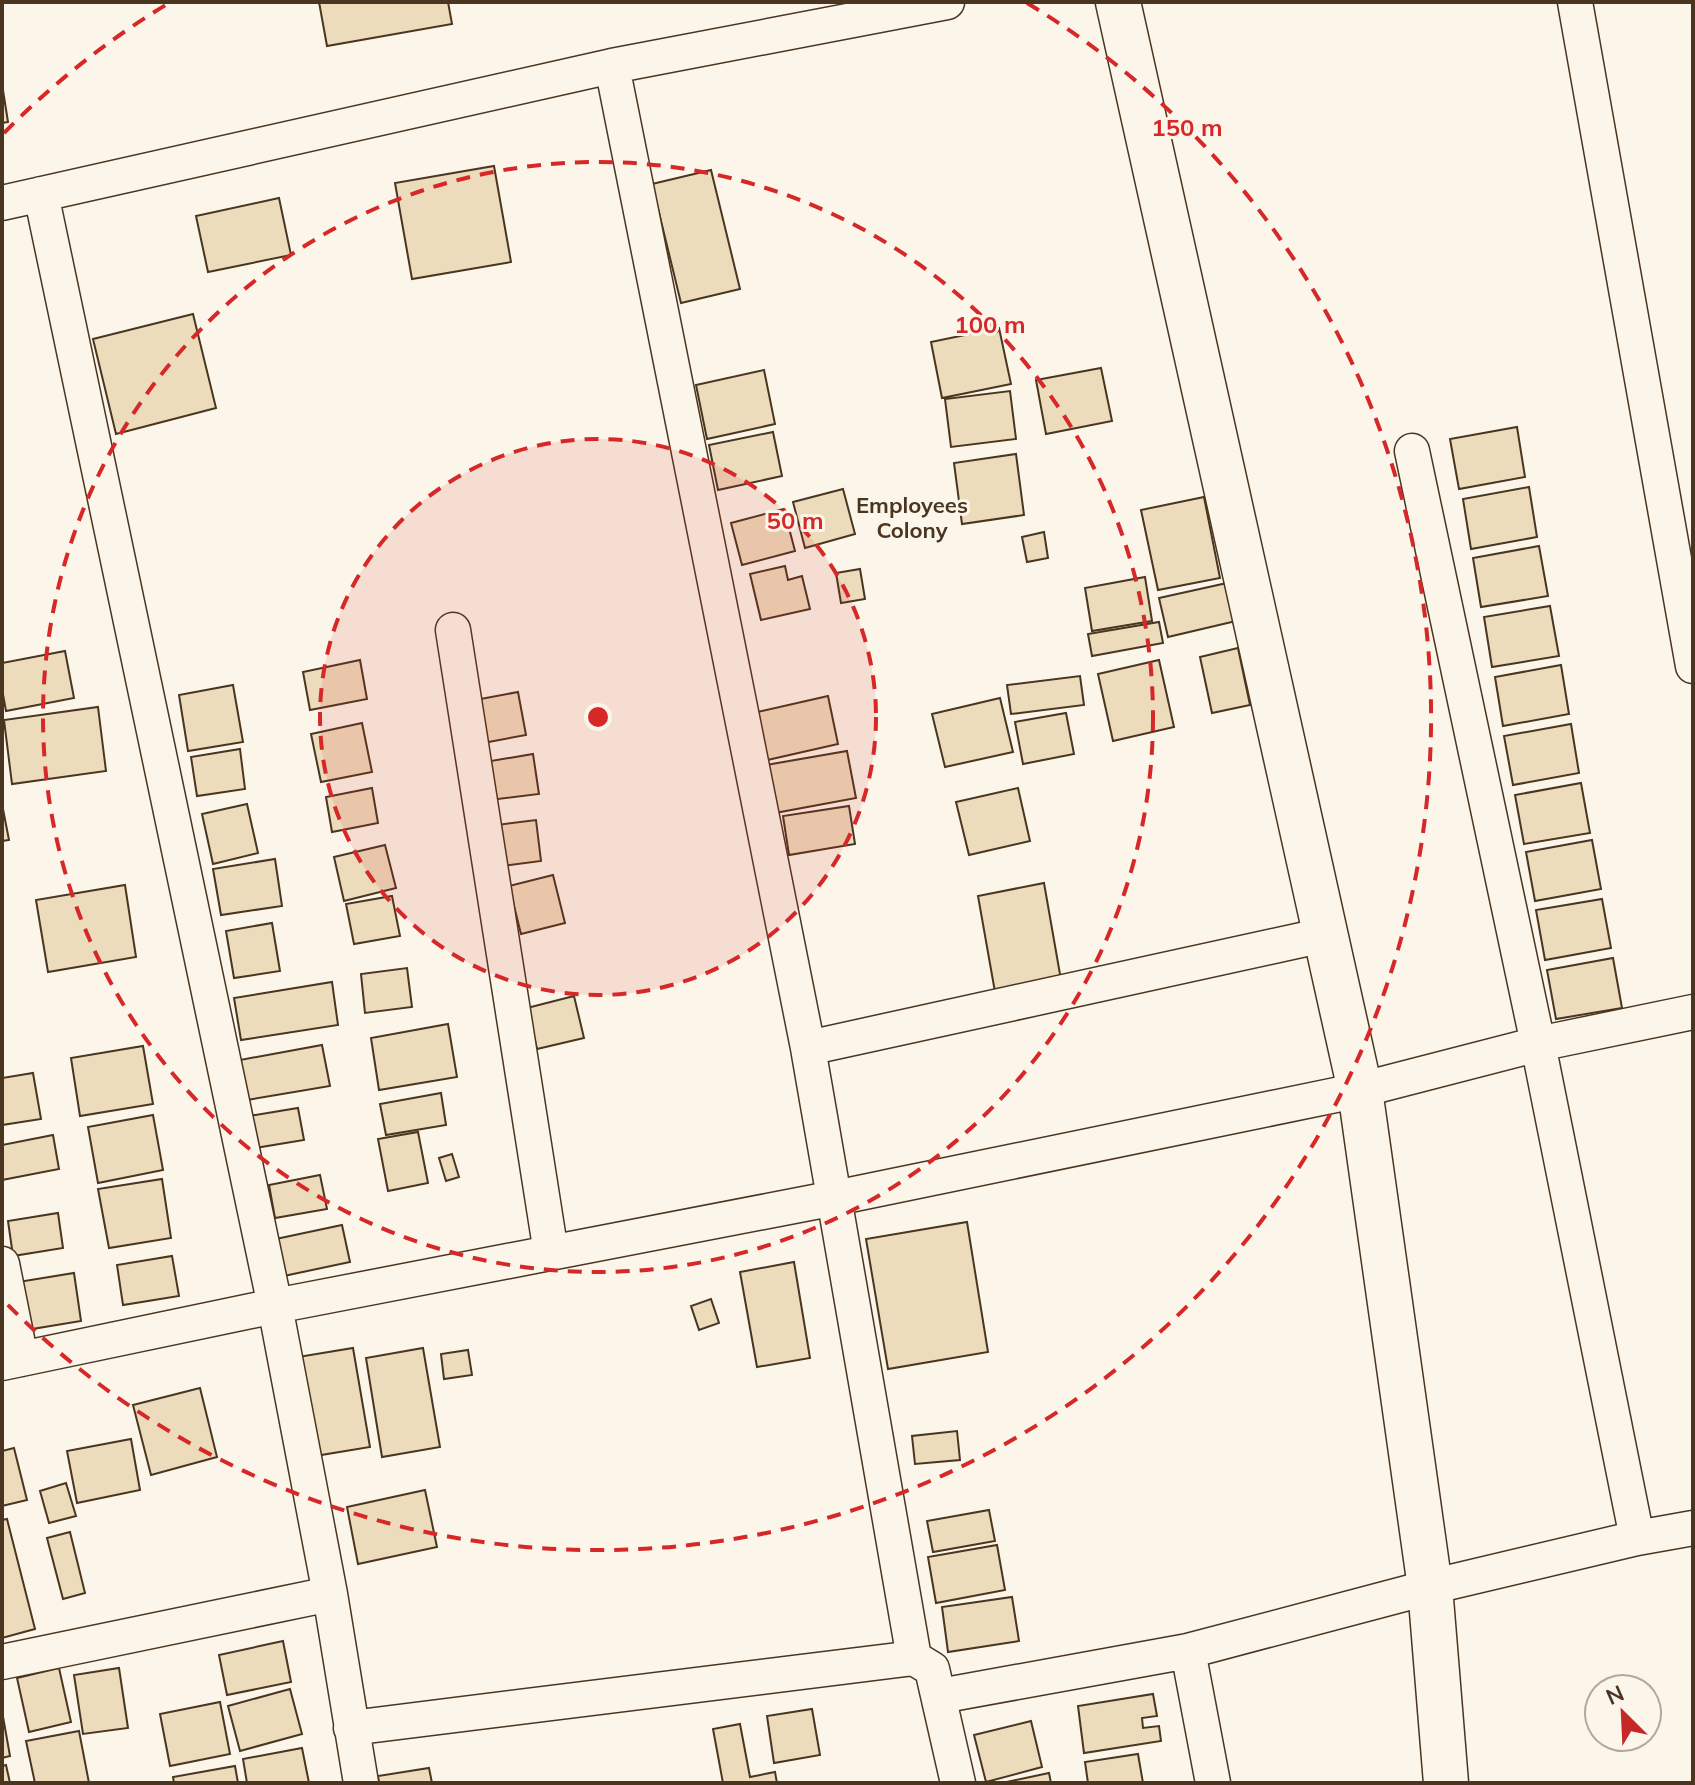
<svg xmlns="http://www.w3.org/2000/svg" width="1695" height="1785" font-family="Mulish,sans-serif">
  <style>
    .building { fill: #ecdcbc; stroke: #4a3520; stroke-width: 2 }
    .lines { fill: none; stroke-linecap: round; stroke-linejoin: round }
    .street-casing { stroke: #4a3520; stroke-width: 37 }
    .secondary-casing { stroke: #4a3520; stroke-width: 47 }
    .street { stroke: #fbf6e9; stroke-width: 34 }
    .secondary { stroke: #fbf6e9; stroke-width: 44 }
    .ring { fill: none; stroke: #d62828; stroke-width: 4; stroke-dasharray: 14 10 }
    .labels { text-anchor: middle; stroke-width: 6; stroke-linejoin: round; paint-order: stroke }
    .neighbourhood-label { font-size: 22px; font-weight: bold; fill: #4a3520; stroke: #fbf6e9 }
    .centre { fill: #d62828; stroke: #fbf6e9; stroke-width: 4 }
    .ring-label { font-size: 24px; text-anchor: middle; font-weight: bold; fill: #d62828; stroke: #fbf6e9; stroke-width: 6; stroke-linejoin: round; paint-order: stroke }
  </style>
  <rect width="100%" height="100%" fill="#fbf6e9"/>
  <!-- building -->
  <path class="building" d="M319 2H448L452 24 327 46Z
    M2 84 8 122 2 123Z
    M494 166 511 262 412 279 395 183Z
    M711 170 740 289 681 303 652 184Z
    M279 198 291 255 208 272 196 216Z
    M193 314 216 408 116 434 93 339Z
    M999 328 1011 384 942 398 931 342Z
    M1101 368 1112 421 1046 434 1036 380Z
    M764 370 775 424 707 439 696 385Z
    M1010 391 1016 439 951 447 945 399Z
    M1517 427 1525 477 1459 489 1450 439Z
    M773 432 782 476 718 490 709 445Z
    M1016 454 1024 515 962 524 954 463Z
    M1529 487 1537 537 1471 549 1463 499Z
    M843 489 855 534 805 548 793 502Z
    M1204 497 1220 578 1158 590 1141 510Z
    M784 509 795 551 742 565 731 523Z
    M1044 532 1048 558 1027 562 1022 537Z
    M1539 546 1548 596 1481 607 1473 558Z
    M785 566 788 580 802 576 810 609 761 620 750 574Z
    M860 569 865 599 841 603 836 573Z
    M1145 577 1152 621 1092 631 1085 588Z
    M1227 583 1236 621 1168 637 1159 598Z
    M1550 606 1559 656 1492 667 1484 617Z
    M1159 622 1163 643 1092 656 1088 634Z
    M1238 648 1250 705 1212 713 1200 657Z
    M65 651 74 698 6 711 2 689V663Z
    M360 660 367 699 310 710 303 672Z
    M1159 660 1174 727 1113 741 1098 674Z
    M1561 665 1569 714 1503 726 1495 677Z
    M1080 676 1084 705 1011 714 1007 685Z
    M233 685 243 742 188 751 179 695Z
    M518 692 526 735 483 743 475 700Z
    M828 696 838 744 763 761 753 713Z
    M1000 698 1013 752 945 767 932 714Z
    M98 707 106 771 12 784 4 720Z
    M1066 713 1074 754 1023 764 1015 722Z
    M362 723 372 772 321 782 311 734Z
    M1571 724 1579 773 1513 785 1504 736Z
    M240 749 245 789 197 796 191 757Z
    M847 751 856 798 775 813 766 765Z
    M533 754 539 794 490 800 485 762Z
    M1581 783 1590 833 1524 844 1515 795Z
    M372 788 378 823 332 832 326 797Z
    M1018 788 1030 841 969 855 956 802Z
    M2 804 9 840 2 841Z
    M247 804 258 853 213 864 202 814Z
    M849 806 855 844 789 855 783 816Z
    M536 820 541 861 502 866 497 825Z
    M1592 840 1601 889 1535 901 1526 852Z
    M385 845 396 888 344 901 334 857Z
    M275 859 282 906 221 915 213 869Z
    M553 875 565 923 521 934 509 886Z
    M1044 883 1061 980 995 992 978 896Z
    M125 885 136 957 48 972 36 900Z
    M392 896 400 936 354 944 346 904Z
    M1602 899 1611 948 1545 960 1536 910Z
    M272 923 280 971 234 978 226 931Z
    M1613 958 1622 1008 1556 1019 1547 970Z
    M407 968 412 1007 365 1013 361 974Z
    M332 982 338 1025 241 1040 234 998Z
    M574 996 584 1038 537 1049 527 1008Z
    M448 1024 457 1077 379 1090 371 1038Z
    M322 1045 330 1086 247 1100 240 1060Z
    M143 1046 153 1104 80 1116 71 1058Z
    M33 1073 41 1119 2 1125V1078Z
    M441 1093 446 1125 386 1135 380 1104Z
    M298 1108 304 1140 255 1148 249 1116Z
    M153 1115 163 1170 98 1183 88 1127Z
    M418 1132 428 1183 388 1191 378 1139Z
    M53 1135 59 1169 2 1180V1145Z
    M452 1154 459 1177 446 1181 439 1158Z
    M320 1175 327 1209 275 1218 269 1185Z
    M162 1179 171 1238 109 1248 98 1189Z
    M58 1213 63 1248 13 1256 8 1221Z
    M967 1222 988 1352 888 1369 866 1239Z
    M342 1225 350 1262 279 1277 271 1240Z
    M172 1256 179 1296 123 1305 117 1265Z
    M794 1262 810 1358 757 1367 740 1272Z
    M74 1273 81 1321 20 1331 12 1283Z
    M711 1299 719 1323 699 1330 691 1306Z
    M353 1348 370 1447 315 1456 298 1357Z
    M423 1348 440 1447 382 1457 366 1358Z
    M468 1350 472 1375 444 1379 441 1354Z
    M200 1388 217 1457 151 1475 133 1405Z
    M957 1431 960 1460 915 1464 912 1436Z
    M131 1439 140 1490 77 1503 67 1451Z
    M14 1448 27 1500 2 1506V1451Z
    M66 1483 76 1516 49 1523 40 1491Z
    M425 1490 437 1547 358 1564 347 1507Z
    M989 1510 995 1541 933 1552 927 1521Z
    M7 1519 35 1629 2 1638V1520Z
    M70 1532 85 1593 63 1599 47 1538Z
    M997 1545 1005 1590 936 1603 928 1557Z
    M1012 1597 1019 1641 948 1652 942 1607Z
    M283 1641 291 1682 227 1695 219 1655Z
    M59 1668 71 1722 29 1732 17 1678Z
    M119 1668 128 1728 83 1734 74 1675Z
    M290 1689 302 1734 240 1751 228 1706Z
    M1153 1694 1157 1716 1142 1718 1143 1728 1159 1726 1161 1741 1084 1753 1078 1706Z
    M220 1702 230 1754 170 1766 160 1714Z
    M812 1709 820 1755 774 1763 767 1716Z
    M2 1711 10 1756 2 1758Z
    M1031 1721 1042 1767 986 1782 974 1735Z
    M740 1724 750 1777 775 1772 777 1783H723L713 1729Z
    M79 1731 89 1783H35L26 1741Z
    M302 1748 309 1783H247L243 1759Z
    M1138 1754 1143 1783H1088L1085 1762Z
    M6 1765 10 1783H2V1766Z
    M235 1766 238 1783H174L173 1777Z
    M429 1768 432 1783H379L378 1776Z
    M1049 1773 1051 1783H1002Z"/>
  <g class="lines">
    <!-- street casing -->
    <g class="street-casing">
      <path id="street" d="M1575 2 1693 666
        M612 66 808 1048 914 1658
        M41 194 275 1306 330 1594 361 1783
        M2 203 612 66 947 2
        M1412 451 1538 1044 1637 1538
        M453 630 551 1253
        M808 1048 1324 935
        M2 1264 21 1359
        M2 1363 275 1306 835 1198 1360 1090 1538 1044 1693 1012
        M1188 1651 1213 1783
        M2 1662 330 1594
        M940 1696 1188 1651 1430 1587 1637 1538 1693 1528
        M351 1728 914 1658 932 1669 958 1783"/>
    </g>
    <!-- secondary casing -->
    <g class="secondary-casing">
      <path id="secondary" d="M1118 2 1360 1090 1430 1587 1446 1783"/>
    </g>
    <!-- street -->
    <use href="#street" class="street"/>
    <!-- secondary -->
    <use href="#secondary" class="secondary"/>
  </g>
  <!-- distance rings -->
  <circle cx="598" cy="717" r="278" fill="#d62828" fill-opacity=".12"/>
  <g class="ring">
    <circle cx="598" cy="717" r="278"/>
    <circle cx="598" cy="717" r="555"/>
    <path d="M4 133A833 833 0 0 1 169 3M1027 3A833 833 0 1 1 4 1301"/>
  </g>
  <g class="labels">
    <!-- neighbourhood labels -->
    <g class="neighbourhood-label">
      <text x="912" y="513">Employees<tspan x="912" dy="25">Colony</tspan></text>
    </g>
  </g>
  <circle cx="598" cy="717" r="12" class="centre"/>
  <g class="ring-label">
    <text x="1187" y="136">150 m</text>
    <text x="990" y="333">100 m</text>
    <text x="795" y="529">50 m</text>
  </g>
  <!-- border -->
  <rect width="1695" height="1785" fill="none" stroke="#4a3520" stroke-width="8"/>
  <!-- north arrow -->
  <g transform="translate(1623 1713) rotate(336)"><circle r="38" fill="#fbf6e9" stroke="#b4a999" stroke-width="2"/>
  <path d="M0-6L14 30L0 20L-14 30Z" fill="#c62828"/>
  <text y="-12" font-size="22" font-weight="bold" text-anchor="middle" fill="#4a3520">N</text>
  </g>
</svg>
